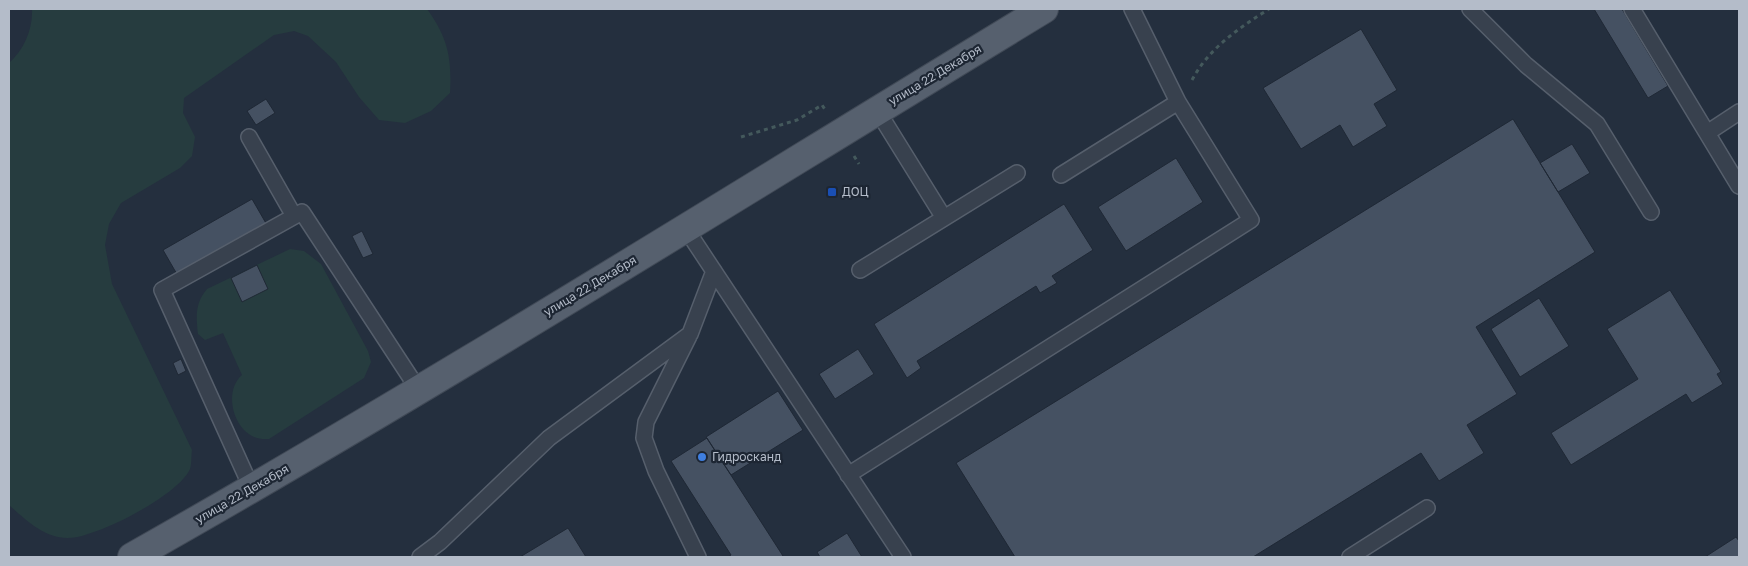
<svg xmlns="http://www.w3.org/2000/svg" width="1748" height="566" font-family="'Golos Text',sans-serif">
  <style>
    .green { fill: #263c3f }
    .building { fill: #455162; stroke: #1f2835 }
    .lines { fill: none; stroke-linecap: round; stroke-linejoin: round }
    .service-casing { stroke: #565f6c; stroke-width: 18 }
    .primary-casing { stroke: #414a57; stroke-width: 30 }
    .path { stroke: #44595c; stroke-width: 3; stroke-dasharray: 4 4; stroke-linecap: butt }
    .service { stroke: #38414e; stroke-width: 15 }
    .primary { stroke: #56606e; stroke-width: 28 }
    .transit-dot { fill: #1a4fb4; stroke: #1d2633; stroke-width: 2 }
    .shop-dot { fill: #3f7fe0; stroke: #1d2633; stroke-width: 2 }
    .labels { text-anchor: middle; stroke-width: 4.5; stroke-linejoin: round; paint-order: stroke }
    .street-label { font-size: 12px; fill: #b4bcc9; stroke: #1d2633 }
    .poi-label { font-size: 12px; fill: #b4bcc9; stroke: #1d2633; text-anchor: start }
  </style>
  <rect width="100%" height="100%" fill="#242f3e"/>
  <!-- green -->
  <path class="green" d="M32 9H427C448 38 452 58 450 93L431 111 405 123 379 120 359 97 336 62 308 36 294 31 274 35 184 98 183 113 195 137 192 156 180 168 121 203 109 224 105 245 112 284 192 450C191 455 192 463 190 469 179 495 96 538 68 538 44 538 26 520 9 505V63C24 50 33 29 32 9Z
    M290 249 304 251 321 264 368 351 371 362 364 378 269 439C265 439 260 439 257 438 233 431 223 391 242 375L223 333 205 340 198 334C196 317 195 303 207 289Z"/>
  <!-- building -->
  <path class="building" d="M1594 9H1622L1668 86 1648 98Z
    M1361 29 1397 90 1374 104 1387 126 1353 147 1340 125 1301 149 1263 88Z
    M266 99 275 113 256 125 247 111Z
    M1513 119 1595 252 1476 327 1517 394 1467 425 1484 453 1439 481 1421 453 1253 557H1015L956 463Z
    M1572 144 1590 173 1558 192 1540 163Z
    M1176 158 1203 202 1126 251 1098 207Z
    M252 199 267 225 178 276 163 250Z
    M1064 204 1093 250 1052 276 1057 283 1040 293 1036 286 917 361 921 368 907 378 874 324Z
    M362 231 373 254 363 258 352 236Z
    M257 265 268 289 242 302 231 278Z
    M1670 290 1721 372 1717 374 1723 384 1692 403 1686 394 1571 465 1551 433 1638 379 1607 329Z
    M1539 298 1569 346 1520 377 1491 329Z
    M858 349 874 374 835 399 819 374Z
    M181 359 186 371 178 375 173 363Z
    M778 391 803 430 731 475 706 437Z
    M707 438 783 556 780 557H728L731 555 671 461Z
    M568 528 586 557H520Z
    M847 533 862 557H820L817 552Z
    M1736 537 1739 541V557H1705Z"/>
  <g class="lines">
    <!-- service casing -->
    <g class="service-casing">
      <path id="service" d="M1470 9 1526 65 1597 124 1651 212
        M1632 9 1739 186
        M877 110 944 218
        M1707 133 1739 112
        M249 137 294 216
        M1061 175 1178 102
        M686 229 903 557
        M860 270 1017 173
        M848 475 1251 220 1178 102 1132 9
        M252 489 162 290 302 212 418 389
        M420 557 440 542 549 438 690 334
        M698 557 656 471 644 438 646 422 690 334 714 271
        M1350 557 1427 508"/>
    </g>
    <!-- primary casing -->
    <g class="primary-casing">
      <path id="primary" d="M132 557C440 383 741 193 1044 9"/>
    </g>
    <!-- path -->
    <path class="path" d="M1192 80C1209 48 1239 28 1269 9
      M741 137 797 120 822 105 826 111
      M854 156 859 164"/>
    <!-- service -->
    <use href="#service" class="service"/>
    <!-- primary -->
    <use href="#primary" class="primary"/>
  </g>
  <!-- markers -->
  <rect class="transit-dot" x="827" y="187" width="10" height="10" rx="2.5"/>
  <circle class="shop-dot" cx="702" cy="457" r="5"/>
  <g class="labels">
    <!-- street labels -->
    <g class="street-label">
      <text transform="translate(935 75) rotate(-31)" y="4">улица 22 Декабря</text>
      <text transform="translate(590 286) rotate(-31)" y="4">улица 22 Декабря</text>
      <text transform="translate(242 494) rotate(-30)" y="4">улица 22 Декабря</text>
    </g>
    <!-- poi labels -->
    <g class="poi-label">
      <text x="842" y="196">ДОЦ</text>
      <text x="712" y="461">Гидросканд</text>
    </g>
  </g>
  <!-- border -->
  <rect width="1748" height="566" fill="none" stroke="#b4bcc9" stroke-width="20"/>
</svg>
